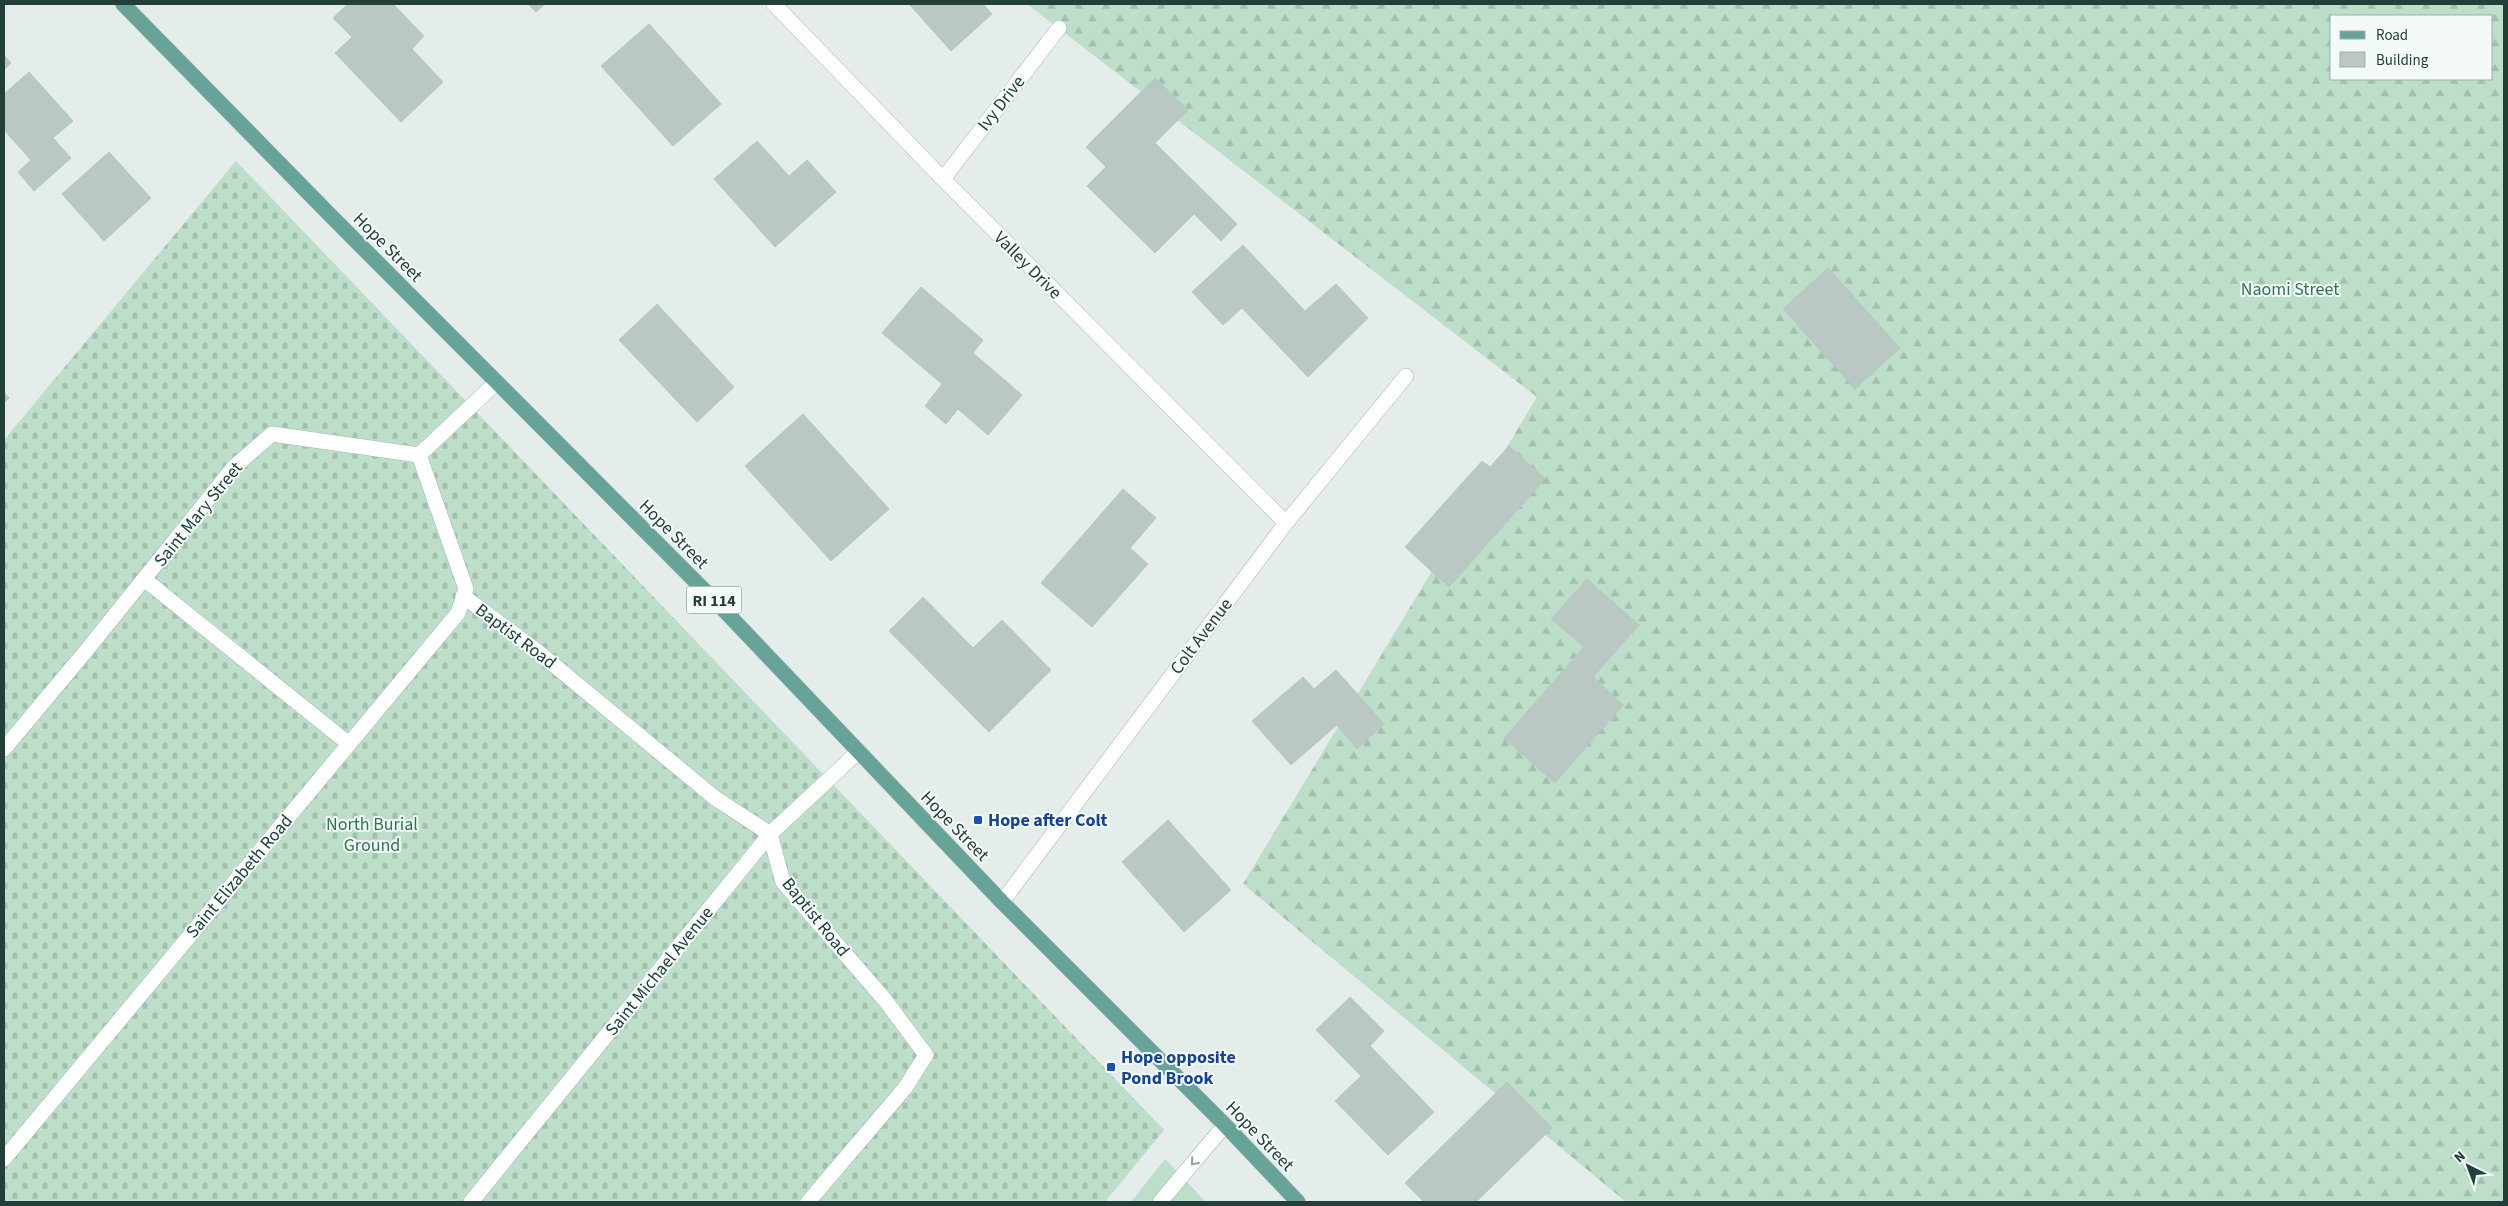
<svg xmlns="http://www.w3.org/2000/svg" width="2508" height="1206" font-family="'Source Sans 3',sans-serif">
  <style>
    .green { fill: #bddec9 }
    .forest { fill: url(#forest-firs); fill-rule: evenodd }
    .cemetery { fill: url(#cemetery-stones) }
    .building { fill: #b9c8c3; stroke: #b6c7c2 }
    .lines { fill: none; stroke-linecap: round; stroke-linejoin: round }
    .minor-casing { stroke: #a6b5b2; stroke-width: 16 }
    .major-casing { stroke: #c1c9c8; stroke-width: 16 }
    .minor { stroke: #fff; stroke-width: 15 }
    .major { stroke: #68a39a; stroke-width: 15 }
    .oneway { stroke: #919f9c }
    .transit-dot { fill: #1a4fb4; stroke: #f4faf8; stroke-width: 2 }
    .labels { text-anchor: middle; stroke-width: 4; stroke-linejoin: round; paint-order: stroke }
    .shield { fill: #f4faf8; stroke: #627773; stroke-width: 1 }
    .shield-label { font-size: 16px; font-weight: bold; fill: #233f3a }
    .street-label { font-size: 18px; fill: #233f3a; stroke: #f4faf8 }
    .park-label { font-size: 18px; fill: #2d7650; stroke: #f4faf8 }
    .transit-label { font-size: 18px; font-weight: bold; fill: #164399; stroke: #f4faf8; text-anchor: start }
  </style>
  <defs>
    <pattern id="forest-firs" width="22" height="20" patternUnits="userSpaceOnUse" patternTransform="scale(1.25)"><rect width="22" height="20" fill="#bddec9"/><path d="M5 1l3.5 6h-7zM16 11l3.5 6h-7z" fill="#a2c0ad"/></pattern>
    <pattern id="cemetery-stones" width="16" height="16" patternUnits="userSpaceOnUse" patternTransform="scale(1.25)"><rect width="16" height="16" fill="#bddec9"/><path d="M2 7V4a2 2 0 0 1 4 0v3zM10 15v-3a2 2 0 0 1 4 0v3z" fill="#a2c0ad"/></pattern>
  </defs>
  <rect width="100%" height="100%" fill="#e4edea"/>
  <!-- green -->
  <path class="green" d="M1165 1159 1206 1202H1131Z"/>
  <!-- forest -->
  <path class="forest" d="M1027 4H2504V1202H1626L1243 884 1537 397ZM2332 16H2492V79H2332Z"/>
  <!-- cemetery -->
  <path class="cemetery" d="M236 161 1164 1130 1105 1202H4V440Z"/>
  <!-- building -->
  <path class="building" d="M348 4H393L424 36 412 49 443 82 401 122 335 53 352 37 333 18Z
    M528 4H545L536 12Z
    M909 4H983L992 14 951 51Z
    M649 24 721 104 673 146 601 66Z
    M4 55 11 63 4 70Z
    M29 72 73 121 53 138 71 158 34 191 18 172 31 160 4 130V94Z
    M1155 78 1188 110 1155 143 1237 224 1221 241 1194 214 1155 253 1087 186 1106 167 1086 147Z
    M757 141 789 176 807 160 836 192 775 247 714 179Z
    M109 152 151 198 104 241 62 194Z
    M1243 245 1305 311 1336 284 1368 318 1308 377 1242 308 1223 325 1192 292Z
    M1828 268 1900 348 1855 389 1783 309Z
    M921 287 983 340 973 353 1022 395 988 435 958 409 946 424 925 406 942 384 882 333Z
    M657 304 734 387 697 422 619 340Z
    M4 392 9 398 4 403Z
    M803 414 889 509 831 561 745 466Z
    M1509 446 1545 479 1449 587 1405 547 1482 461 1490 467Z
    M1123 489 1156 518 1130 548 1148 564 1092 627 1041 583Z
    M1587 579 1639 625 1593 677 1623 705 1555 783 1504 738 1584 647 1551 619Z
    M923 597 973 648 1002 620 1051 670 989 732 889 631Z
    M1336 670 1384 724 1357 749 1337 725 1291 765 1252 721 1303 677 1314 689Z
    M1168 820 1231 890 1184 932 1122 862Z
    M1350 997 1384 1031 1370 1046 1434 1112 1388 1155 1335 1101 1361 1076 1316 1030Z
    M1507 1082 1552 1128 1476 1202H1424L1405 1183Z"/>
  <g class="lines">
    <!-- minor casing -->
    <g class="minor-casing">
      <path id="minor" d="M774 4 943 179 1286 523
        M943 179 1059 28
        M144 579 349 744
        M463 596 537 651 715 798 770 834 783 882 885 1000 926 1055 905 1088 808 1202
        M4 749 86 651 234 467 272 434 419 455 497 382
        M1002 902 1286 523 1406 376
        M4 1159 458 613 466 589 419 455
        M471 1202 770 834 859 751
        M1160 1202 1225 1125"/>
    </g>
    <!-- major casing -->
    <g class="major-casing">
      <path id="major" d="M123 4 333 218 722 608 1002 902 1225 1125 1298 1202"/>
    </g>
    <!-- minor -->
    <use href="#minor" class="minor"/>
    <!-- major -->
    <use href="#major" class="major"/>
  </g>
  <!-- one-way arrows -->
  <defs><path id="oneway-chevron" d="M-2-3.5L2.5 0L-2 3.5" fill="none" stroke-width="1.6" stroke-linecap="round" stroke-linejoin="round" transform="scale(1.25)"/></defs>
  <use class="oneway" href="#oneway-chevron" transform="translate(1194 1162) rotate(130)"/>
  <!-- markers -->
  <g class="transit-dot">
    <rect x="973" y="815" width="10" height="10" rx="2.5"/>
    <rect x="1106" y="1062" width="10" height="10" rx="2.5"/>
  </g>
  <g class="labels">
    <!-- shield labels -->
    <rect class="shield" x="686.5" y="586.5" width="55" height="27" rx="4"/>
    <g class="shield-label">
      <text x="714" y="606">RI 114</text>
    </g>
    <!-- street labels -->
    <g class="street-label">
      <text transform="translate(1001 103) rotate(-52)" y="6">Ivy Drive</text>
      <text transform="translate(388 247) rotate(45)" y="6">Hope Street</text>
      <text transform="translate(1028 265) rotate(45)" y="6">Valley Drive</text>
      <text transform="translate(198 514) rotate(-51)" y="6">Saint Mary Street</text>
      <text transform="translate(674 534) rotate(45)" y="6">Hope Street</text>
      <text transform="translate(516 636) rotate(37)" y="6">Baptist Road</text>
      <text transform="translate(1201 636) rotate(-53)" y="6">Colt Avenue</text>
      <text transform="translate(955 826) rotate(46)" y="6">Hope Street</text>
      <text transform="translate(239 876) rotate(-50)" y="6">Saint Elizabeth Road</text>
      <text transform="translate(816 917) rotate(51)" y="6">Baptist Road</text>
      <text transform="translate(659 971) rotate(-51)" y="6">Saint Michael Avenue</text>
      <text transform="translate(1260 1136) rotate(46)" y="6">Hope Street</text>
    </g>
    <!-- park labels -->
    <g class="park-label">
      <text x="2290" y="295">Naomi Street</text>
      <text x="372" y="830">North Burial<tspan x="372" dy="21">Ground</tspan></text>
    </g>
    <!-- transit labels -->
    <g class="transit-label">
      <text x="988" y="826">Hope after Colt</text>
      <text x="1121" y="1063">Hope opposite<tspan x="1121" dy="21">Pond Brook</tspan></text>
    </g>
  </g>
  <!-- border -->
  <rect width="2508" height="1206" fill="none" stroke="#233f3a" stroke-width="10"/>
  <!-- legend -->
  <rect x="2330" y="15" width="162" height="65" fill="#f4faf8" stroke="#a0afac"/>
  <rect x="2340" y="31" width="25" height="8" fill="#68a39a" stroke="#a0afac"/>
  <text x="2376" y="40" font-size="15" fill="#233f3a">Road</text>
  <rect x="2340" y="52" width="25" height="15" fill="#b9c8c3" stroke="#a0afac"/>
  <text x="2376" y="65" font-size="15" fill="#233f3a">Building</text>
  <!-- north arrow -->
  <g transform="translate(2468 1166) rotate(318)" stroke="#f4faf8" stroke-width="4" paint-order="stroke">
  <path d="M0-4L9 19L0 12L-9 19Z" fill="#233f3a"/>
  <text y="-8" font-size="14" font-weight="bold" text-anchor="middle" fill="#233f3a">N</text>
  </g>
</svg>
